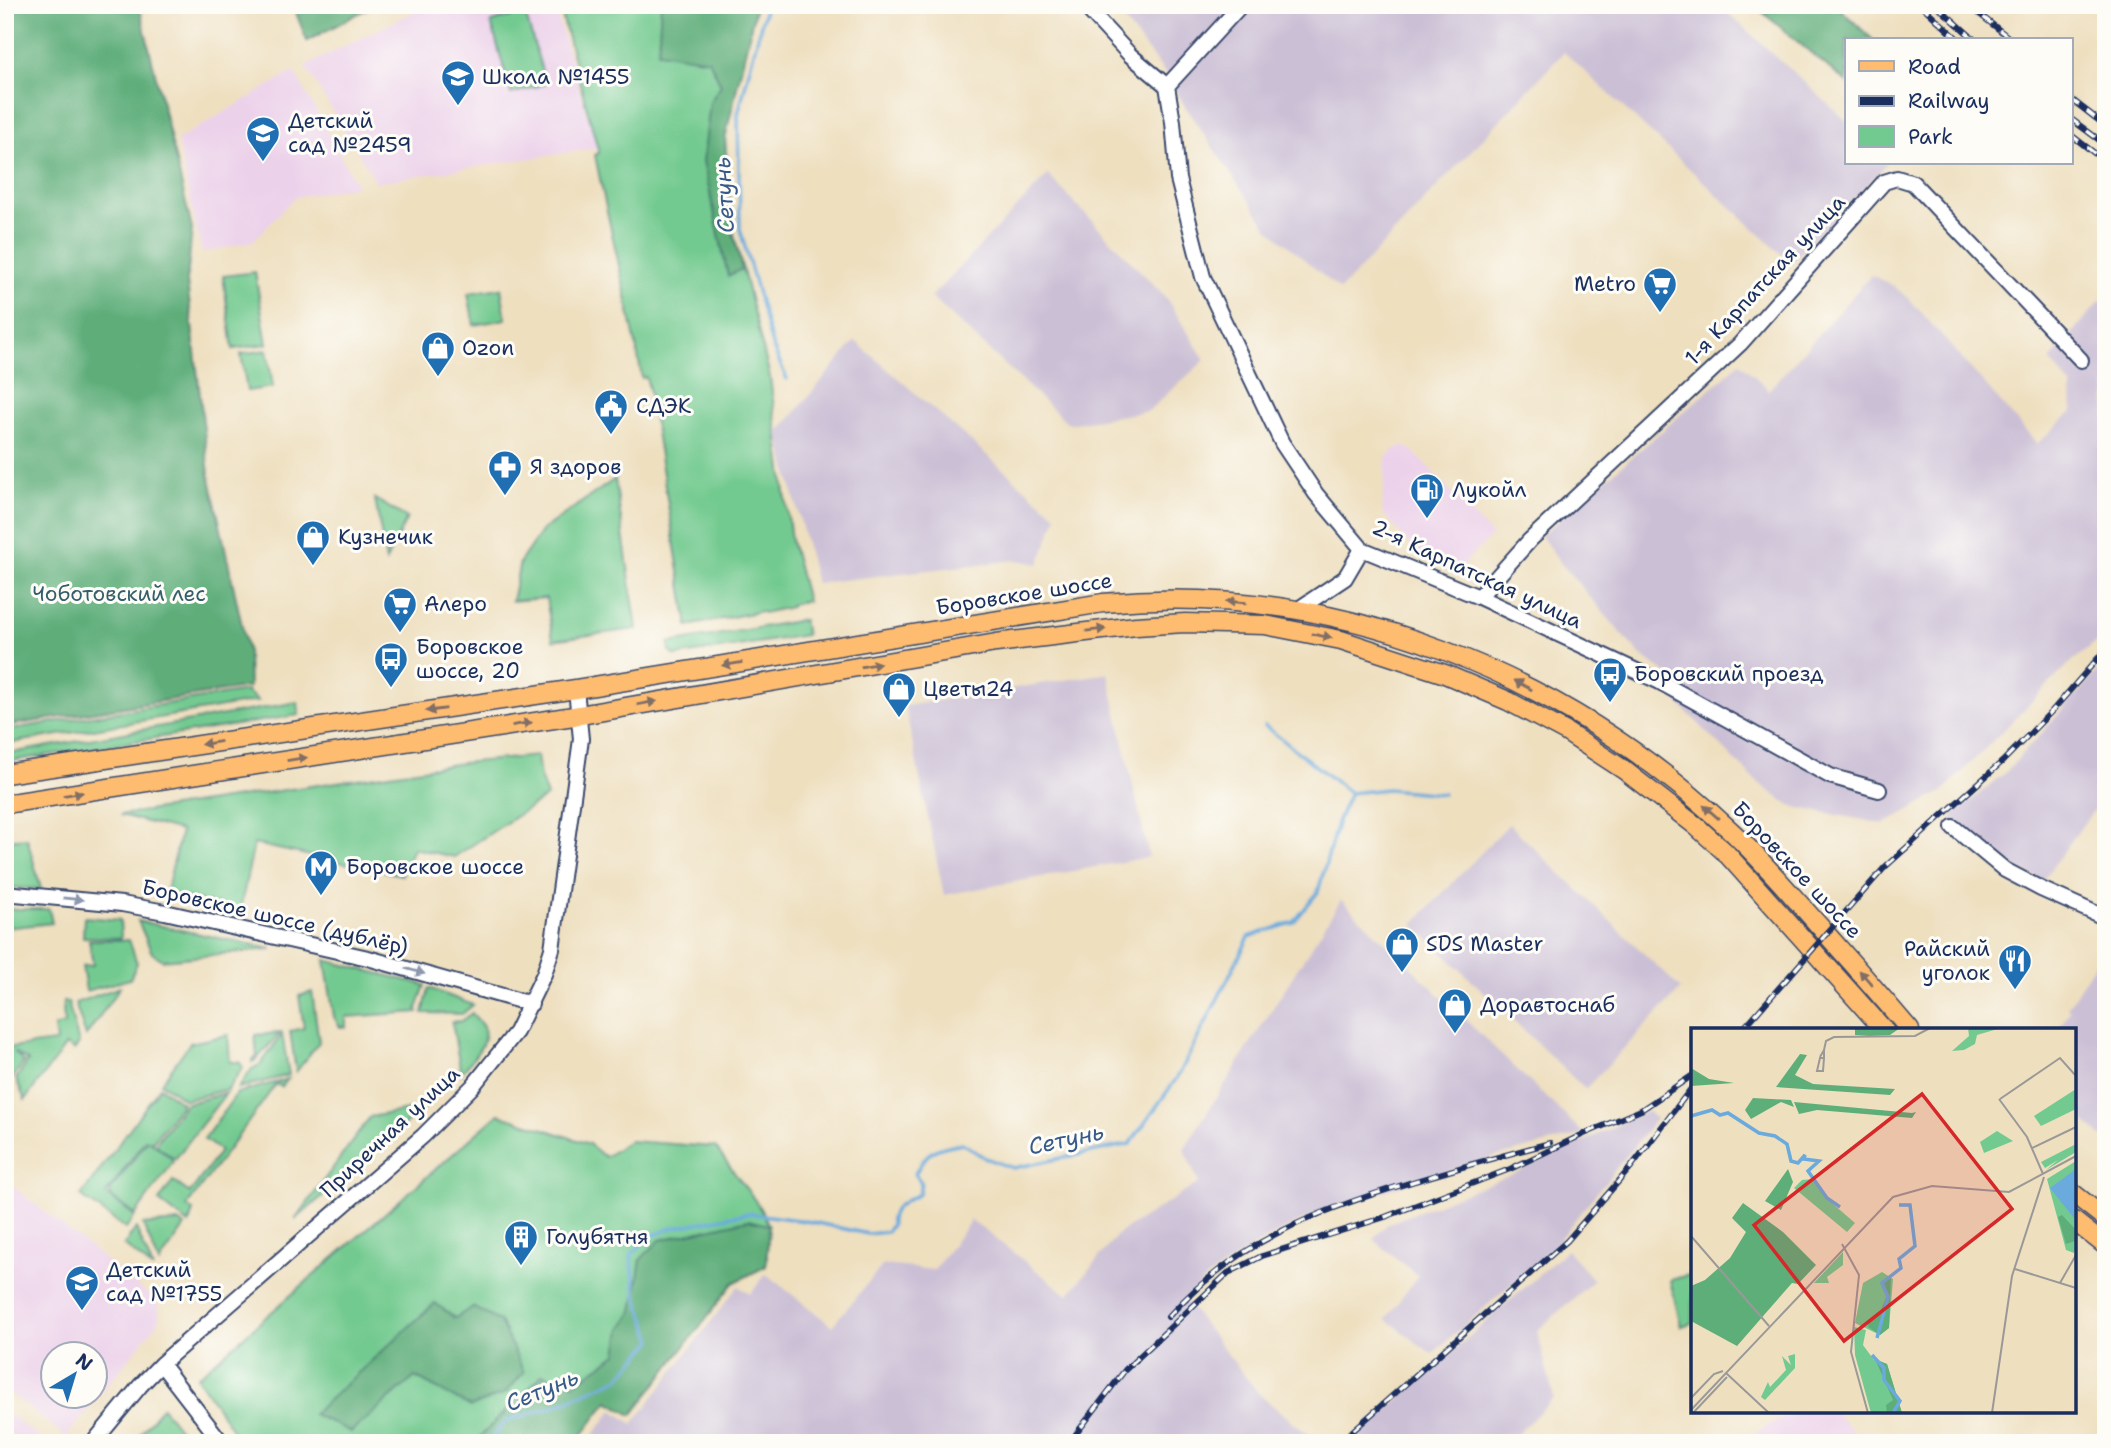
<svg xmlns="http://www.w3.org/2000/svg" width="2111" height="1448" font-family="'Shantell Sans',sans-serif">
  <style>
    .built { fill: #ecd1ea; fill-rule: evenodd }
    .industrial { fill: #cbbfd5 }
    .green { fill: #73ca90; stroke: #477c77; stroke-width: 2 }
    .forest { fill: #5eae7a; stroke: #3c6e6c; stroke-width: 2 }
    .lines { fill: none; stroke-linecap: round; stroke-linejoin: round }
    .stream { stroke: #6aaadd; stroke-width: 3.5 }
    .minor-casing { stroke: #3b496d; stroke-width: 18 }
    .major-casing { stroke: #3b496d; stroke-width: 21 }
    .minor { stroke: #fff; stroke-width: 14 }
    .major { stroke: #fdbc6f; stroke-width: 18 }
    .rail-casing { stroke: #1b2f5e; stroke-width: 6 }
    .rail { stroke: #fdfcf7; stroke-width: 3.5; stroke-dasharray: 10; stroke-linecap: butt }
    .oneway { fill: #816e66 }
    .oneway2 { fill: #8d97ae }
    .labels { text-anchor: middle; stroke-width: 6; stroke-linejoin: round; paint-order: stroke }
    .poi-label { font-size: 21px; fill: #1b2f5e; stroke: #fdfcf7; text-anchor: start }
    .street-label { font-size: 21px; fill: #1b2f5e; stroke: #fdfcf7 }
    .park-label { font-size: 21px; fill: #355e6d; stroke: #fdfcf7 }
    .water-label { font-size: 23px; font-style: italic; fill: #375a8a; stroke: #fdfcf7 }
    .inset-river { fill: none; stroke: #6aaadd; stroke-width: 3.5 }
    .inset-road { fill: none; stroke: #9a9998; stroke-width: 2 }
    .view { fill: #d62828; fill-opacity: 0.15; stroke: #d62828; stroke-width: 3.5 }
    .inset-edge { fill: none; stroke: #1b2f5e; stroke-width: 3.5 }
  </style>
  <rect width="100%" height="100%" fill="#fdfcf7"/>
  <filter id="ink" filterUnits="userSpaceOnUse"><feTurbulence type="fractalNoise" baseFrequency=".0143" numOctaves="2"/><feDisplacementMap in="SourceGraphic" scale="14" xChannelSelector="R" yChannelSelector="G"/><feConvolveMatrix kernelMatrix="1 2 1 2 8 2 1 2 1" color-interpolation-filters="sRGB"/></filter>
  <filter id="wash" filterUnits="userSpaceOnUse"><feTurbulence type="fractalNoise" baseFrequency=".00686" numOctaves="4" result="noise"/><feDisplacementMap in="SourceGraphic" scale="28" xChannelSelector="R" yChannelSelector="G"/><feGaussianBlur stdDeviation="1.57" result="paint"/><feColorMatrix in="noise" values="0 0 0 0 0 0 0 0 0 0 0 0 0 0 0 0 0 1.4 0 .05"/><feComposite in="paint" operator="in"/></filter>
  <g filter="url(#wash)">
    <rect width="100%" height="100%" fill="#eedfbf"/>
    <!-- built -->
    <path class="built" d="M428 5H554L597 148 376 182 305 66Z
      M294 71 357 186 295 197 253 241 202 253 177 140Z
      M1402 446 1411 449 1492 536 1465 562 1461 578 1417 553 1382 512 1386 458 1396 448Z
      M5 1180 159 1303V1321L66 1437 5 1389ZM52 1354H94V1396H52Z
      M5 1411 46 1443H5Z
      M1795 1411H1833L1865 1443H1736Z"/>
    <!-- industrial -->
    <path class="industrial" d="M1112 5H1719L1847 121V163H1888L1791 263 1564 52 1340 290 1268 228 1188 111 1165 73Z
      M1048 175 1166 298 1205 360 1148 411 1069 424 931 297Z
      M1871 275 1894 286 1912 302 2037 444 2072 412 2071 386 2050 360 2100 301 2106 305V630L2097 641 2068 665 1942 792 1884 824 1790 806 1756 781 1674 699 1677 685 1671 677 1640 655 1563 566 1541 536 1740 363 1769 390Z
      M855 341 1057 516 1039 564 1016 560 816 583 778 433Z
      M2106 662V793L2042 881 1947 832 1954 814 2007 771Z
      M1108 673 1149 857 944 895 905 706Z
      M1509 824 1681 989 1585 1089 1413 924Z
      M1341 900 1584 1134 1490 1158 1345 1203 1321 1212 1292 1225 1246 1251 1208 1277 1184 1299 1260 1395 1319 1443H587L613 1410 633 1424 738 1286 750 1294 766 1274 832 1326 883 1265 934 1270 971 1220 1068 1295 1118 1234 1199 1183 1184 1149Z
      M2106 948V1140L2084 1121 2074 1105V1030H2058L2070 1010 2067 1008 2095 963 2101 959Z
      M1647 1111 1656 1119 1552 1248 1432 1354 1386 1319 1418 1276 1373 1239 1387 1224 1516 1173Z
      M1567 1250 1594 1280 1537 1331 1554 1398 1508 1443H1359L1355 1438Z"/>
    <!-- green -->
    <path class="green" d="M559 5H748L725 139 732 227 770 377 791 540 807 601 791 605V607L763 613 761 611 688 626 649 389 646 377 642 378C629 302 610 230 595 155L599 153Z
      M525 13 546 84 511 94 491 22Z
      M255 272 267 344 233 349 223 276Z
      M501 288 506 319 474 325 468 293Z
      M267 350 273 387 247 391 241 354Z
      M615 479 637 629 553 640 546 598 512 601 520 562 542 530Z
      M375 499 407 518 386 561Z
      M803 620 806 635 676 656 670 652 669 643Z
      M246 691 258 701 5 744V730Z
      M298 702 299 715 5 762V754Z
      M537 756 540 777 547 796 454 857 413 848 402 875 254 844 240 910 166 893 181 831 120 815 462 763Z
      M27 838 41 889 5 887V840Z
      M5 909H49L52 923 5 928Z
      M84 917 120 920 121 938 83 937Z
      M138 921 272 949 163 960 152 953Z
      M89 940H129L137 963 130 979 86 991 82 966 93 965Z
      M325 960 425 985 417 1009 418 1012 346 1017V1027H340L334 1017Z
      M120 987 86 1036 75 1003Z
      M429 988 473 1005 462 1014 423 1013Z
      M312 992 319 1042 296 1072 290 1031 304 1028 299 996Z
      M63 1001 68 1002 79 1044 74 1050 66 1045 25 1100 16 1079 28 1061 14 1052 24 1062 12 1078 5 1074V1044L9 1048 56 1042 54 1027 64 1024Z
      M472 1013C475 1017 480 1022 483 1027 491 1041 469 1063 461 1074L452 1022 461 1021Z
      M280 1033 257 1059 252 1062V1060L257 1056 255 1035Z
      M282 1034 289 1075 238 1088 252 1069 261 1064Z
      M228 1035 230 1062H239L243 1067 228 1089 185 1100 161 1083 190 1043Z
      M288 1079 282 1087 276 1084 187 1206 193 1211 189 1224 159 1201 173 1181 190 1193 220 1151 204 1139 237 1093Z
      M160 1087 182 1103 153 1141H150L170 1157 173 1162 136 1214 133 1213 111 1197 110 1191 147 1141 145 1140 106 1194 135 1216 126 1229 81 1196Z
      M226 1093 175 1159 155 1144 185 1104Z
      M425 1107 295 1220 370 1117Z
      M499 1114 589 1144 605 1157 629 1141 715 1147 757 1203 769 1225 766 1266 733 1283 632 1415 608 1401 576 1443H241L197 1377Z
      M179 1222 185 1226 159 1263 143 1225Z
      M136 1228 153 1269 124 1245Z
      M1693 1274V1323L1681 1326 1670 1280Z
      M162 1407 190 1443H133Z"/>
    <!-- forest -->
    <path class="forest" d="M5 5H139L192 229 187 281 209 474 248 653 249 687 5 726Z
      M293 5H374L307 41Z
      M661 5H756L725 139 732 227 742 269 728 276 703 161 710 102 721 85 709 60 658 52Z
      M1754 5H1836L1873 40H1847V83Z
      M748 1220 769 1225 766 1266 733 1283 632 1415 608 1401 576 1443H446L478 1439 543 1374 574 1384 617 1354 621 1329 633 1311 641 1259 660 1240Z
      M435 1303 455 1318 473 1307 500 1322 524 1372 506 1393 471 1407 415 1377 351 1432 313 1414Z"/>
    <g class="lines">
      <!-- stream -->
      <path class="stream" d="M766 5 738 114 740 229 772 345 787 379
        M1350 793 1387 789 1443 794
        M487 1443 506 1421 552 1407 619 1378 653 1340 636 1295 631 1255 649 1237 672 1228 748 1213 812 1222 868 1234 886 1232 891 1225C889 1206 905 1202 919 1194L921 1182 915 1174C927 1149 936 1148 962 1143L985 1158 1013 1168 1130 1144 1179 1075 1249 937 1294 922 1318 892 1338 820 1350 793 1265 726"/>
    </g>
  </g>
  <g filter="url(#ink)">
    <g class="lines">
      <!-- minor casing -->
      <g class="minor-casing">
        <path id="minor" d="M1084 5 1130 55 1167 86
          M1167 86 1173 122 1178 179 1203 277 1282 443 1316 494 1362 549 1479 597 1660 682 1830 776 1879 790
          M1167 86 1241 5
          M1479 597 1530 540 1740 344 1884 182 1897 178 1913 183 2081 360
          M1297 610 1345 578 1362 549
          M1953 827 2005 870 2041 889 2106 918
          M5 893 122 904 165 912 368 958 531 1004
          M161 1364 222 1443
          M93 1443 140 1386 161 1364 423 1136 472 1087 516 1032 544 974 552 949 581 739 576 689"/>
      </g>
      <!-- major casing -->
      <g class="major-casing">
        <path id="major" d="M5 774 576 689 1103 603C1334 580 1563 673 1730 830 1757 855 1781 883 1806 911 1841 950 1876 990 1910 1030
          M5 804 580 715 996 643 1136 626 1185 623 1265 625 1341 640 1445 674 1508 701 1566 732 1624 770 1696 826 1726 853 1884 1030
          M2074 1194 2106 1219
          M2074 1221 2106 1246"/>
      </g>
      <!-- minor -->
      <use href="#minor" class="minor"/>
      <!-- major -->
      <use href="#major" class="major"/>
      <!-- rail casing -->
      <g class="rail-casing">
        <path id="rail" d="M1921 5 1959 40
          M1936 5 1975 40
          M1968 5 2012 40
          M2071 99 2106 126
          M2071 119 2106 145
          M2071 135 2106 162
          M1742 1030 1885 867 2003 761 2052 711 2106 649
          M1168 1317C1237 1241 1316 1211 1412 1182 1458 1168 1504 1155 1550 1143
          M1069 1443 1125 1370 1228 1273 1262 1256 1385 1217 1510 1169 1584 1134 1641 1110 1693 1075
          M1339 1443 1567 1241 1631 1167 1693 1086"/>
      </g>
      <!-- rail -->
      <use href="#rail" class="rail"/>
    </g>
    <!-- one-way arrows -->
    <defs><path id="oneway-solid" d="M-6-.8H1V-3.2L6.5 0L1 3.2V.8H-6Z" transform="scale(1.75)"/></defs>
    <g class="oneway">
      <use href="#oneway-solid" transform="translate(1236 602) rotate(-176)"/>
      <use href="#oneway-solid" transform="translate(1096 630) rotate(-6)"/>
      <use href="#oneway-solid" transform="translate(1322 636) rotate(11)"/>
      <use href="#oneway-solid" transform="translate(732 664) rotate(171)"/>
      <use href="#oneway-solid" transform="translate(871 665) rotate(-10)"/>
      <use href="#oneway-solid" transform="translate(1523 685) rotate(-151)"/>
      <use href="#oneway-solid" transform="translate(647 703) rotate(-10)"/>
      <use href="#oneway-solid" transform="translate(436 710) rotate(172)"/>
      <use href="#oneway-solid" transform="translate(522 724) rotate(-9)"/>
      <use href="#oneway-solid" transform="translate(211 743) rotate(171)"/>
      <use href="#oneway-solid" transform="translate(297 759) rotate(-9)"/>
      <use href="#oneway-solid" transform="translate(73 794) rotate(-9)"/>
      <use href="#oneway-solid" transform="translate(1711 812) rotate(-139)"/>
      <use href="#oneway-solid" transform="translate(1866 978) rotate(-131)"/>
    </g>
    <g class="oneway2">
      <use href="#oneway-solid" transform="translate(73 899) rotate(6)"/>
      <use href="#oneway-solid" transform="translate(415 971) rotate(16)"/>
    </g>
  </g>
  <!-- icons -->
  <defs>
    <g id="school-pin" transform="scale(1.75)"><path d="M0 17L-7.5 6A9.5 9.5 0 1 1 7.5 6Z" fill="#1f6fb2" stroke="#fdfcf7"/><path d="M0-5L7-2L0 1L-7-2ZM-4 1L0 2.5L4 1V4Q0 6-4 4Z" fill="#fff"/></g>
    <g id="supermarket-pin" transform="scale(1.75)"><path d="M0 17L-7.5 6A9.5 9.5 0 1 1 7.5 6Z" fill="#1f6fb2" stroke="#fdfcf7"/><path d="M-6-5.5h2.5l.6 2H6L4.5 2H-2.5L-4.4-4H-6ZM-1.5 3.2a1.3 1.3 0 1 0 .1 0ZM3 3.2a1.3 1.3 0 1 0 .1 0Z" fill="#fff"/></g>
    <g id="shop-pin" transform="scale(1.75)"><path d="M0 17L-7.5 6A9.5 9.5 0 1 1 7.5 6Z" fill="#1f6fb2" stroke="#fdfcf7"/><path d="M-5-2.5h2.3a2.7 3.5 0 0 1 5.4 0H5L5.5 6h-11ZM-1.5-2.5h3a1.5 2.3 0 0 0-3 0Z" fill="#fff"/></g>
    <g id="civic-pin" transform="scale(1.75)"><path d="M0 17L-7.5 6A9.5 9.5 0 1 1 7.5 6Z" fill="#1f6fb2" stroke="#fdfcf7"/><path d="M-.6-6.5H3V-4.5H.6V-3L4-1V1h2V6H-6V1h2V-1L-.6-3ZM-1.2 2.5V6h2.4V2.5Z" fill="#fff"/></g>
    <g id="pharmacy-pin" transform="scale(1.75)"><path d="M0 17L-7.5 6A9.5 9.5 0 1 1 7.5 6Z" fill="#1f6fb2" stroke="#fdfcf7"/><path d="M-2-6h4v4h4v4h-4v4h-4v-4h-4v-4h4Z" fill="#fff"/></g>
    <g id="fuel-pin" transform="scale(1.75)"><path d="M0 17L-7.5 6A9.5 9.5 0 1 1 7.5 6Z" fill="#1f6fb2" stroke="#fdfcf7"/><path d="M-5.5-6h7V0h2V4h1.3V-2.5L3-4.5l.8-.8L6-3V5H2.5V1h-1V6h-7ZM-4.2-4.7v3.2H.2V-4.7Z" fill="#fff"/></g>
    <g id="bus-pin" transform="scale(1.75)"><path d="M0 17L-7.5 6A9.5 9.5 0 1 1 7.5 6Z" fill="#1f6fb2" stroke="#fdfcf7"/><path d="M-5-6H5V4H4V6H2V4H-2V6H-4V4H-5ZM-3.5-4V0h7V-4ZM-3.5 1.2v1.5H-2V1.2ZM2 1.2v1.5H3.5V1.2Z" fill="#fff"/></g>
    <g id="metro-pin" transform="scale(1.75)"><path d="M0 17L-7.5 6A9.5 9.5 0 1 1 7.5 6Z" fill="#1f6fb2" stroke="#fdfcf7"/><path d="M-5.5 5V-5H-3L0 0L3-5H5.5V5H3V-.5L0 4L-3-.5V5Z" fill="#fff"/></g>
    <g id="restaurant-pin" transform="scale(1.75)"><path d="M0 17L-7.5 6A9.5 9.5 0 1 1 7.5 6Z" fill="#1f6fb2" stroke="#fdfcf7"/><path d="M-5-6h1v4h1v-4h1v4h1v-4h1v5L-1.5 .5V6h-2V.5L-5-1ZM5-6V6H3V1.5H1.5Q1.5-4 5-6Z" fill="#fff"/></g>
    <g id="building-pin" transform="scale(1.75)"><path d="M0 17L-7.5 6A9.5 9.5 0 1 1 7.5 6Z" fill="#1f6fb2" stroke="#fdfcf7"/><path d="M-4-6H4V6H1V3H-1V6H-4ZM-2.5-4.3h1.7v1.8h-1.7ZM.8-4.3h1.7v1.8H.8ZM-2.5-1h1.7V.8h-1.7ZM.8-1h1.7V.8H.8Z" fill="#fff"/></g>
  </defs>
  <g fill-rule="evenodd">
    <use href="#school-pin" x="458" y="77"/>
    <use href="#school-pin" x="263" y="133"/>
    <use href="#supermarket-pin" x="1660" y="284"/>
    <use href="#shop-pin" x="438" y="348"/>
    <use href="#civic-pin" x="611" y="406"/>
    <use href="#pharmacy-pin" x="505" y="467"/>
    <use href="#fuel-pin" x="1427" y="490"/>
    <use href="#shop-pin" x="313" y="537"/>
    <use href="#supermarket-pin" x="400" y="604"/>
    <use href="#bus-pin" x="391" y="659"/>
    <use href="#bus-pin" x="1610" y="674"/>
    <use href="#shop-pin" x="899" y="689"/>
    <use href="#metro-pin" x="321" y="867"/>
    <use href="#shop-pin" x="1402" y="944"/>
    <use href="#restaurant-pin" x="2015" y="961"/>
    <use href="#shop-pin" x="1455" y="1005"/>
    <use href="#building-pin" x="521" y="1237"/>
    <use href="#school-pin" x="82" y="1282"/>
  </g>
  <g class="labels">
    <!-- poi labels -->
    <g class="poi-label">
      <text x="482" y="84">Школа №1455</text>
      <text x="288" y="128">Детский<tspan x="288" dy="24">сад №2459</tspan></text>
      <text x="1636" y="291" text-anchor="end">Metro</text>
      <text x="462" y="355">Ozon</text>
      <text x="636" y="413">СДЭК</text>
      <text x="530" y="474">Я здоров</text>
      <text x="1452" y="497">Лукойл</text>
      <text x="338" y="544">Кузнечик</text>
      <text x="424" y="611">Алеро</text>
      <text x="416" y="654">Боровское<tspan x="416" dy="24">шоссе, 20</tspan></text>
      <text x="1634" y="681">Боровский проезд</text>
      <text x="923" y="696">Цветы24</text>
      <text x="346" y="874">Боровское шоссе</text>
      <text x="1426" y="951">SDS Master</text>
      <text x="1990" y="956" text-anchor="end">Райский<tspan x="1990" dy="24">уголок</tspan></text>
      <text x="1480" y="1012">Доравтоснаб</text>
      <text x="546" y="1244">Голубятня</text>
      <text x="106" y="1277">Детский<tspan x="106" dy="24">сад №1755</tspan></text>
    </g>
    <!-- street labels -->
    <g class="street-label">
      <text transform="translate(1765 280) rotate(-47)" y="7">1-я Карпатская улица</text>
      <text transform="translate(1477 574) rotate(25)" y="7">2-я Карпатская улица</text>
      <text transform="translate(1024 594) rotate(-9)" y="7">Боровское шоссе</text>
      <text transform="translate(1797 870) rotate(47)" y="7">Боровское шоссе</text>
      <text transform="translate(275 917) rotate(13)" y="7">Боровское шоссе (дублёр)</text>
      <text transform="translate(390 1132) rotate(-43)" y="7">Приречная улица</text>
    </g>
    <!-- park labels -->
    <g class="park-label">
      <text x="119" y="601">Чоботовский лес</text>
    </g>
    <!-- water labels -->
    <g class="water-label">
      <text transform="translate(724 195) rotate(-93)" y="8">Сетунь</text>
      <text transform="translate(1066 1139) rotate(-12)" y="8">Сетунь</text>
      <text transform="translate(542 1390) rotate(-22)" y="8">Сетунь</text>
    </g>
  </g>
  <!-- overview -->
  <g transform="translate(1691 1028)">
    <rect width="385" height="385" fill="#eedfbf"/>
    <path d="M277 0H310L286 7 284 16 273 22 261 23 278 8ZM385 61V81L350 98 343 88ZM306 103 322 113 293 125 289 114ZM385 116V124L355 142 367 132 354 140 350 134ZM385 133V220L383 225 375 222 356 151ZM122 151 135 170 164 195 156 204 103 160 111 152ZM152 224V237L136 249 138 255H123ZM191 244 202 251 198 300 189 307 164 295 172 255ZM163 299 175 302 172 317 183 332 196 336 211 385H180L164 327ZM104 326V340L74 372 70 369 77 354 79 359 95 342 91 328 100 337 97 328Z" fill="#73ca90"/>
    <path d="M164 0H209L199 7 179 8 164 7ZM109 26 116 27 104 47 122 56 204 61 199 67 85 59ZM0 40 18 51 43 55 0 58ZM62 70 100 72 103 79 90 74 60 91 54 82ZM103 74 221 85 225 84 221 90 126 82 108 86ZM97 141 102 154 90 182 74 173ZM52 175 92 204 125 237 107 256 101 255 46 318 0 293V258L14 252 39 230 55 204 41 190ZM371 187 385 202 384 213 375 216 367 189ZM200 247 198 300 189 307 177 299 178 293 190 282 196 267 192 255ZM184 331 196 336 211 385H196L195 377 202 372Z" fill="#5eae7a"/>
    <path d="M385 141V188L383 190 359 160Z" fill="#6aaadd"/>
    <path class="inset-river" d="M0 88 21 82 29 87 37 85 68 105 84 108 96 116 100 133 107 135 114 127 113 131 128 133 117 143 136 170 149 179M186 310 197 269 191 255 210 240 208 231 224 218 219 177H208M181 327 193 340V352L209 373 202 385"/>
    <path class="inset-road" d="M133 22 135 13 143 9 224 8 239 0M129 29 133 22V30L132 43H126L129 30H133M308 71 336 109 352 146M309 71 369 30 385 48M341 120 385 99M0 208 78 298M151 216 168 247 160 324 177 385M324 241 385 260M369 255 385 227M35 345 78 385M0 370 23 346 32 343M0 382 202 169 241 158 318 164 385 128M2 385 36 349M301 385 321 248 353 149"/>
    <path class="view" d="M231 66 321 181 153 313 63 197Z"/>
    <rect width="385" height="385" class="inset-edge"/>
  </g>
  <!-- margin -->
  <rect width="2111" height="1448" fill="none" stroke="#fdfcf7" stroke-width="28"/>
  <!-- legend -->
  <rect x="1845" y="38" width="228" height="126" fill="#fdfcf7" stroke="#a3aaba" stroke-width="2"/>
  <rect x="1859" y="61" width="35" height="10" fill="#fdbc6f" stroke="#a3aaba" stroke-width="2"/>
  <text x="1908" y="74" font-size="21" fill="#1b2f5e">Road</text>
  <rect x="1859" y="96" width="35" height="10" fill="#1b2f5e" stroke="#a3aaba" stroke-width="2"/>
  <text x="1908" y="108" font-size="21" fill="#1b2f5e">Railway</text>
  <rect x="1859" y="126" width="35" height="21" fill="#73ca90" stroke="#a3aaba" stroke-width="2"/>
  <text x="1908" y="144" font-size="21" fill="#1b2f5e">Park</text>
  <!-- north arrow -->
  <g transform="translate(74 1375) rotate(38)"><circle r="33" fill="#fdfcf7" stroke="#a3aaba" stroke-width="2"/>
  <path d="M0-5L12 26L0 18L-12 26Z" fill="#1f6fb2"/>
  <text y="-10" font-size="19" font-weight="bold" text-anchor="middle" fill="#1b2f5e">N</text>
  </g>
</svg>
